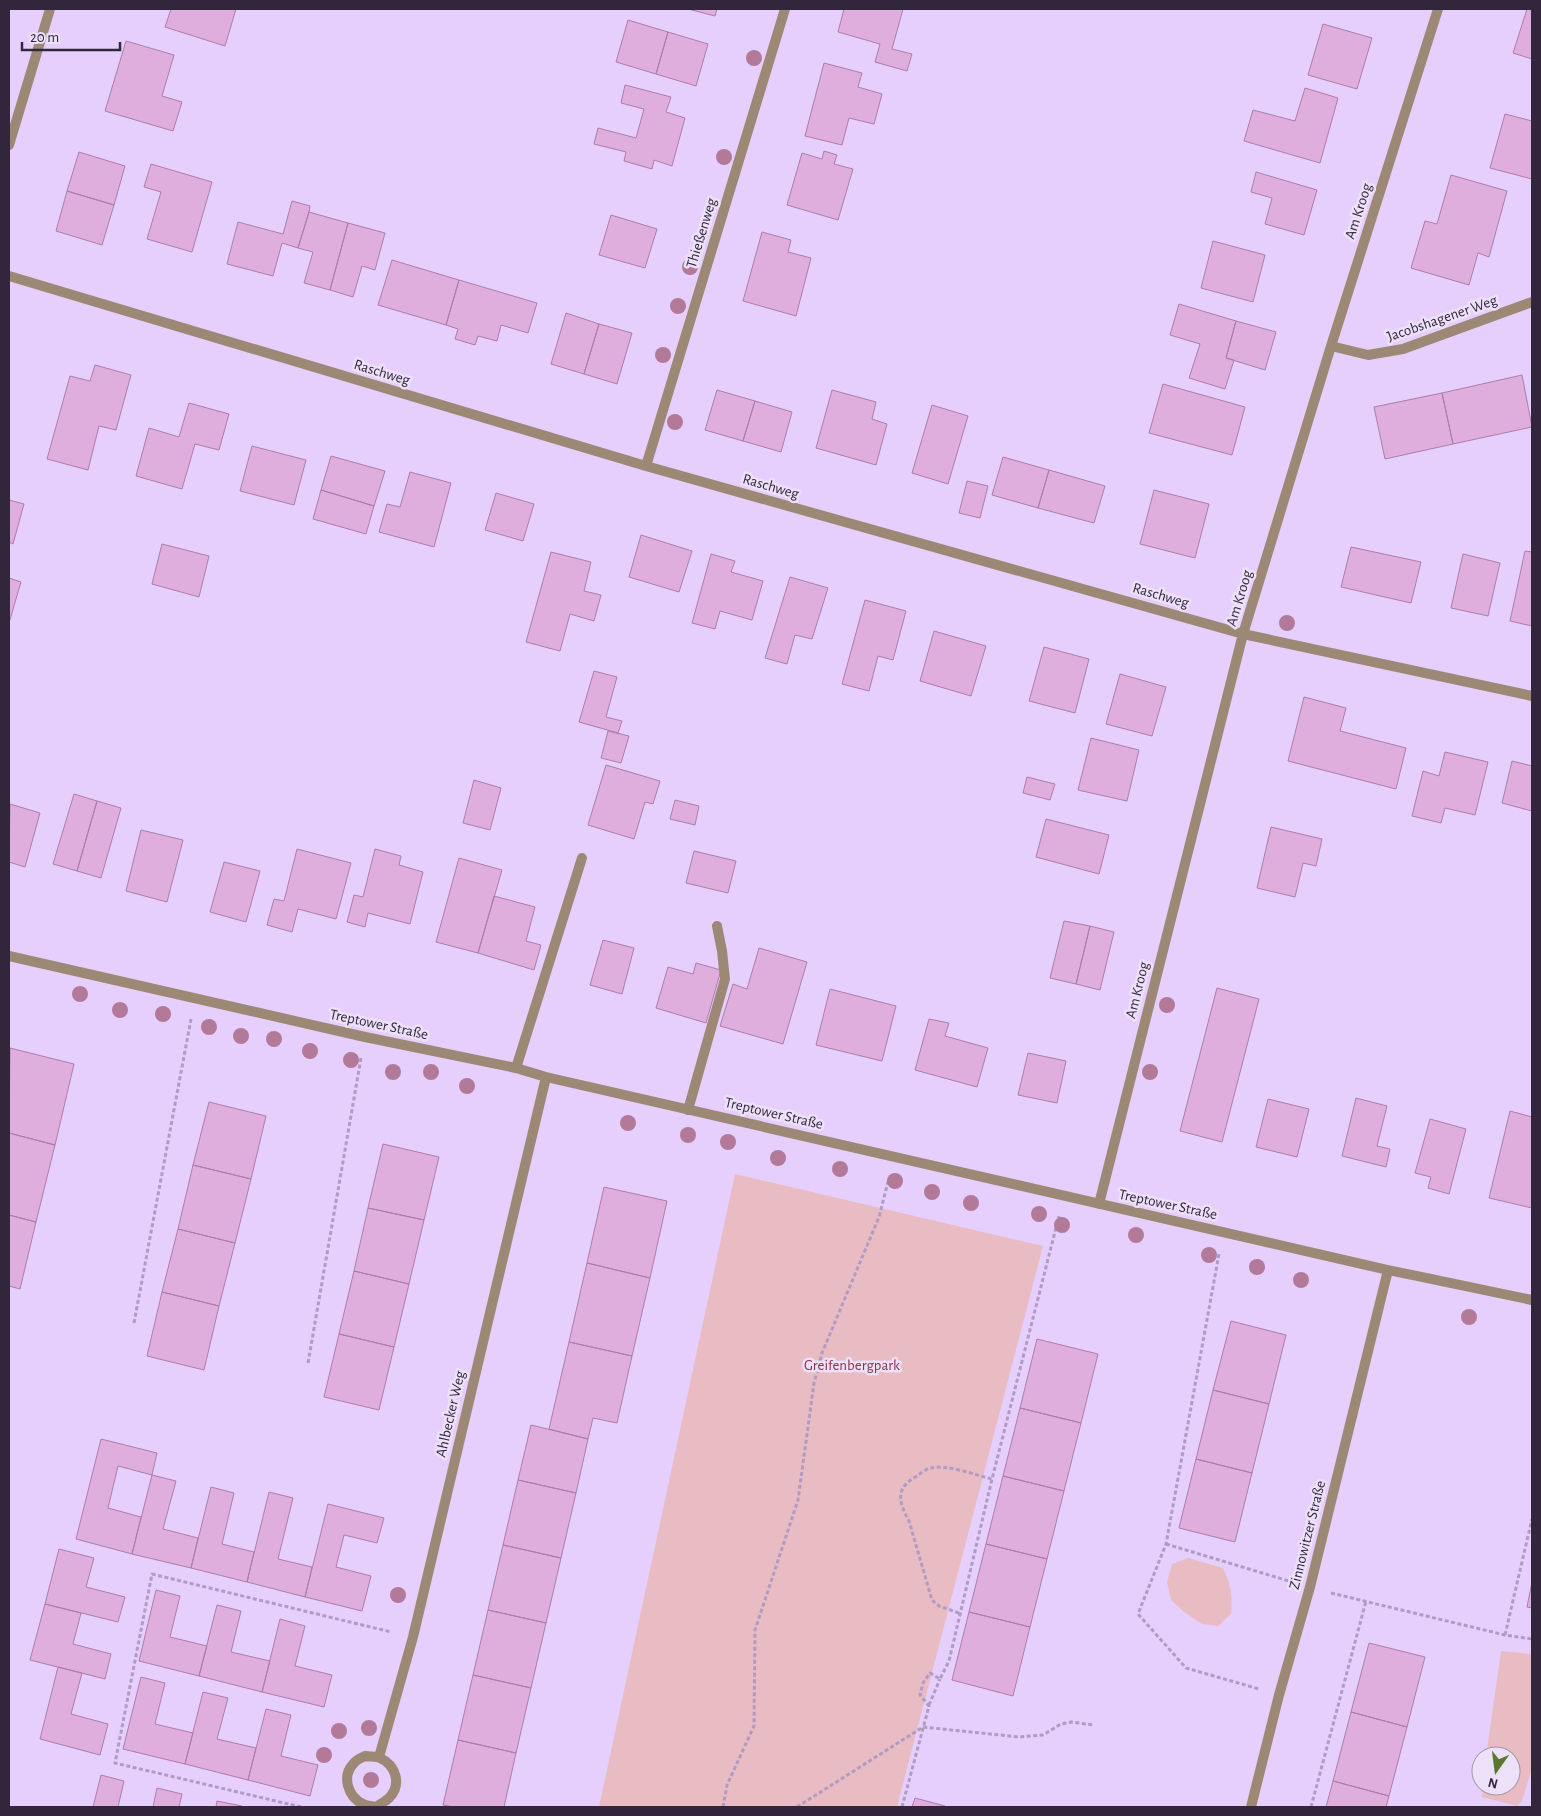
<svg xmlns="http://www.w3.org/2000/svg" width="1541" height="1816" font-family="'Alegreya Sans',sans-serif">
  <style>
    .green { fill: #e9bcc3 }
    .building { fill: #e0aedd; stroke: #ac7daa }
    .lines { fill: none; stroke-linecap: round; stroke-linejoin: round }
    .path { stroke: #b09cc3; stroke-width: 3; stroke-dasharray: 4 2.5; stroke-linecap: butt }
    .service { stroke: #9c8874; stroke-width: 10 }
    .minor { stroke: #9c8874; stroke-width: 10 }
    .tree { fill: #b27999 }
    .labels { text-anchor: middle; stroke-width: 5; stroke-linejoin: round; paint-order: stroke }
    .street-label { font-size: 15px; fill: #32263c; stroke: #ede1f9 }
    .park-label { font-size: 15px; fill: #873347; stroke: #ede1f9 }
  </style>
  <rect width="100%" height="100%" fill="#e6cffd"/>
  <!-- green -->
  <path class="green" d="M735 1174 1043 1246 897 1807H599Z
    M1188 1558 1223 1568C1231 1584 1233 1597 1231 1614L1218 1626 1202 1624 1184 1612 1171 1600 1167 1582 1172 1564Z
    M1501 1651 1532 1654V1768L1522 1801 1517 1806 1482 1797 1483 1786H1511V1756H1486Z"/>
  <!-- building -->
  <path class="building" d="M171 9H236L225 46 165 27Z
    M688 9H717L715 16Z
    M844 9H903L892 49 912 54 907 71 875 62 880 44 838 32Z
    M1527 9H1532V59L1513 53Z
    M628 20 668 32 656 74 616 62Z
    M1323 24 1372 38 1357 89 1308 75Z
    M668 32 708 44 696 86 656 74Z
    M126 41 174 55 162 96 182 102 173 131 105 111Z
    M824 63 862 73 858 87 882 94 874 124 849 118 842 145 805 136Z
    M625 85 671 97 666 112 685 118 672 166 654 160 652 169 624 161 626 152 594 144 598 128 636 138 644 109 621 103Z
    M1305 88 1338 98 1320 163 1244 141 1253 110 1295 121Z
    M1505 114 1532 121V179L1490 168Z
    M824 151 837 155 834 164 853 169 838 220 787 205 802 153 822 159Z
    M79 152 125 166 114 205 67 191Z
    M151 164 212 182 192 252 147 239 161 192 144 187Z
    M1256 172 1317 190 1304 235 1265 224 1272 198 1251 192Z
    M1451 175 1507 191 1489 257 1478 253 1469 285 1411 268 1425 221 1437 224Z
    M67 191 114 205 102 245 56 231Z
    M292 201 310 206 309 212 298 248 282 243 273 276 227 264 238 222 283 234Z
    M309 212 348 223 330 290 304 283 313 252 298 248Z
    M611 215 657 229 645 268 599 255Z
    M348 223 385 233 375 270 362 266 353 297 330 290Z
    M762 232 791 240 788 252 811 258 796 316 743 301Z
    M1213 241 1265 255 1253 302 1201 288Z
    M392 260 459 280 446 325 378 305Z
    M459 280 537 303 528 333 501 325 497 341 478 336 475 345 455 339 458 329 446 325Z
    M1179 304 1236 321 1226 358 1234 360 1225 389 1189 378 1200 344 1170 335Z
    M566 313 599 324 584 374 551 364Z
    M1236 321 1276 332 1265 370 1226 358Z
    M599 324 632 333 617 384 584 374Z
    M95 365 131 375 116 430 99 426 88 470 47 459 70 376 90 381Z
    M1522 375 1532 427 1453 444 1442 393Z
    M1163 384 1245 407 1232 455 1149 433Z
    M717 390 755 401 743 441 705 430Z
    M832 390 876 402 872 419 887 424 876 465 816 448Z
    M1442 393 1453 444 1385 459 1374 407Z
    M755 401 792 412 781 452 743 441Z
    M189 403 229 414 219 450 195 444 182 489 136 476 149 428 179 437Z
    M932 405 968 416 948 484 912 473Z
    M252 446 306 460 294 505 240 491Z
    M331 456 385 471 374 506 321 490Z
    M1003 457 1049 470 1038 508 992 495Z
    M1049 470 1105 486 1094 523 1038 508Z
    M410 472 451 483 434 547 379 532 387 504 400 507Z
    M967 481 988 486 980 518 959 513Z
    M321 490 374 506 366 534 313 519Z
    M1154 490 1209 504 1195 558 1140 544Z
    M496 493 534 504 523 541 485 530Z
    M9 500 24 504 13 544 9 542Z
    M641 535 692 551 679 592 629 577Z
    M162 544 209 556 199 597 152 584Z
    M1351 547 1421 562 1411 603 1341 587Z
    M1525 551 1532 552V626L1510 621Z
    M551 552 591 562 584 591 601 595 594 621 570 614 560 651 526 642Z
    M711 554 735 561 731 572 763 581 752 620 720 611 715 629 692 623Z
    M1463 554 1500 563 1488 616 1451 608Z
    M790 577 828 588 812 639 795 635 787 664 765 658Z
    M9 578 21 582 9 623Z
    M865 600 906 611 893 660 878 656 869 691 842 684Z
    M934 631 986 646 971 696 920 681Z
    M1044 647 1089 659 1075 713 1029 701Z
    M594 671 617 677 606 717 622 721 618 733 579 722Z
    M1120 674 1166 687 1152 736 1106 724Z
    M1304 697 1346 708 1340 731 1406 748 1396 789 1288 761Z
    M608 731 629 736 621 763 601 758Z
    M1091 738 1139 750 1127 801 1078 790Z
    M1445 752 1488 762 1475 815 1445 808 1441 823 1412 816 1423 771 1439 776Z
    M1512 761 1532 766V811L1502 803Z
    M606 765 660 781 653 804 645 802 634 839 588 825Z
    M1027 777 1055 784 1050 800 1023 793Z
    M474 780 501 788 490 830 463 823Z
    M74 794 97 801 77 871 53 864Z
    M675 800 699 806 695 825 670 819Z
    M97 801 121 808 101 878 77 871Z
    M10 804 40 813 25 867 9 862Z
    M1046 819 1109 835 1099 874 1036 857Z
    M1271 827 1322 839 1316 866 1303 863 1295 897 1257 888Z
    M141 830 183 840 167 902 126 891Z
    M297 849 351 863 336 919 298 909 292 932 267 925 274 899 284 901Z
    M375 849 401 856 399 865 423 872 410 924 368 913 365 927 347 922 354 895 363 897Z
    M694 851 736 861 728 893 686 883Z
    M459 858 502 870 478 953 436 942Z
    M224 862 260 871 246 922 210 912Z
    M494 896 535 907 526 941 541 945 534 970 478 953Z
    M1064 921 1090 926 1076 984 1050 978Z
    M1090 926 1114 932 1100 990 1076 984Z
    M603 940 634 948 622 994 590 985Z
    M759 948 807 962 783 1044 720 1026 733 984 747 989Z
    M696 963 721 970 706 1023 656 1008 668 967 693 974Z
    M1217 988 1259 999 1222 1142 1180 1131Z
    M830 989 896 1006 882 1061 816 1045Z
    M929 1019 949 1023 945 1036 988 1048 977 1087 915 1070Z
    M10 1048 74 1064 55 1145 9 1133Z
    M1028 1053 1066 1061 1057 1103 1018 1095Z
    M1356 1098 1387 1106 1377 1146 1390 1149 1386 1167 1342 1156Z
    M1268 1099 1309 1109 1297 1157 1256 1147Z
    M209 1102 266 1116 251 1179 193 1165Z
    M1510 1111 1532 1117V1208L1489 1198Z
    M1430 1119 1466 1129 1449 1194 1428 1188 1431 1177 1415 1173Z
    M9 1133 55 1145 36 1222 9 1215Z
    M383 1144 439 1157 424 1220 368 1208Z
    M193 1165 251 1179 235 1243 178 1229Z
    M604 1187 667 1201 650 1278 587 1263Z
    M368 1208 424 1220 409 1284 354 1271Z
    M9 1215 36 1222 20 1289 9 1286Z
    M178 1229 235 1243 219 1306 162 1292Z
    M587 1263 650 1278 632 1356 569 1342Z
    M354 1271 409 1284 394 1347 339 1334Z
    M162 1292 219 1306 204 1370 147 1356Z
    M1231 1321 1286 1335 1269 1404 1213 1390Z
    M339 1334 394 1347 379 1410 324 1397Z
    M1037 1339 1098 1354 1081 1423 1020 1408Z
    M569 1342 632 1356 617 1423 593 1418 588 1439 549 1429Z
    M1213 1390 1269 1404 1252 1473 1196 1459Z
    M1020 1408 1081 1423 1064 1491 1003 1476Z
    M531 1425 588 1439 576 1493 518 1480Z
    M101 1439 157 1453 152 1475 118 1466 108 1508 141 1517 132 1554 76 1539Z
    M1196 1459 1252 1473 1235 1542 1179 1528Z
    M152 1475 176 1481 163 1529 198 1538 191 1568 132 1554Z
    M1003 1476 1064 1491 1047 1559 986 1544Z
    M518 1480 576 1493 561 1558 503 1545Z
    M211 1487 234 1493 222 1544 254 1552 247 1582 191 1568Z
    M269 1492 293 1498 278 1559 312 1567 305 1597 247 1582Z
    M328 1504 384 1518 377 1543 344 1535 336 1567 371 1576 362 1611 305 1597Z
    M986 1544 1047 1559 1030 1627 969 1612Z
    M503 1545 561 1558 546 1623 488 1610Z
    M59 1549 94 1558 86 1587 125 1597 118 1622 45 1604Z
    M1532 1582V1608L1527 1607Z
    M156 1590 180 1596 170 1637 207 1646 199 1676 139 1661Z
    M45 1604 81 1613 73 1644 111 1654 105 1679 30 1660Z
    M217 1605 241 1611 231 1652 270 1661 262 1692 199 1676Z
    M488 1610 546 1623 531 1688 473 1675Z
    M969 1612 1030 1627 1013 1696 952 1680Z
    M280 1619 305 1626 295 1666 332 1675 324 1707 262 1692Z
    M1369 1643 1425 1657 1407 1727 1351 1712Z
    M58 1667 82 1673 71 1714 108 1724 100 1755 40 1739Z
    M473 1675 531 1688 516 1753 458 1740Z
    M141 1677 165 1683 155 1724 193 1733 185 1764 123 1749Z
    M203 1692 228 1698 217 1739 256 1748 248 1780 185 1764Z
    M266 1709 291 1715 281 1756 318 1765 310 1796 248 1780Z
    M1351 1712 1407 1727 1389 1796 1333 1781Z
    M458 1740 516 1753 504 1807H453L443 1805Z
    M101 1775 124 1781 118 1807H93Z
    M1333 1781 1389 1796 1386 1807H1326Z
    M157 1788 182 1794 179 1807H153Z
    M915 1798 945 1806V1807H912Z
    M217 1801 242 1806V1807H216Z"/>
  <g class="lines">
    <!-- path -->
    <path class="path" d="M1219 1254 1166 1544 1138 1614 1186 1668 1259 1689
      M134 1323 191 1019
      M308 1363 361 1058
      M1166 1544 1289 1581
      M1331 1593 1505 1635 1532 1639
      M959 1613 939 1606 932 1600 909 1521C898 1501 895 1488 917 1476 921 1473 926 1469 931 1468 947 1464 975 1475 992 1479
      M1505 1635 1532 1519
      M929 1705 940 1679
      M301 1807 115 1763 152 1574 391 1632
      M723 1807 727 1785 754 1726 755 1630 798 1500 814 1383 822 1353 879 1217 889 1178
      M797 1807 923 1727 1019 1737 1043 1735 1061 1724 1071 1722 1094 1725
      M902 1807 929 1706 920 1695 923 1683 930 1673 940 1679 949 1661 992 1479 1059 1216
      M1311 1807 1366 1601"/>
    <!-- service -->
    <path class="service" d="M516 1068 582 858
      M688 1110 725 979 722 951 717 926"/>
    <!-- minor -->
    <path class="minor" d="M9 145 50 9
      M9 276 646 466 1243 634 1532 696
      M1331 346 1368 355 1403 349 1532 302
      M646 466 785 9
      M9 956 365 1037 516 1068 546 1077 1388 1270 1532 1300
      M1099 1204 1243 634 1331 346 1438 9
      M365 1756C370 1757 376 1756 380 1758 396 1765 402 1785 389 1798 386 1801 380 1804 376 1807 372 1806 367 1806 363 1804 348 1797 341 1776 354 1763 356 1760 361 1758 365 1756Z
      M379 1757 413 1637 546 1077
      M1251 1807 1279 1695 1310 1587 1388 1270"/>
  </g>
  <!-- trees -->
  <g class="tree">
    <circle cx="754" cy="58" r="8"/>
    <circle cx="724" cy="157" r="8"/>
    <circle cx="690" cy="267" r="8"/>
    <circle cx="678" cy="306" r="8"/>
    <circle cx="663" cy="355" r="8"/>
    <circle cx="675" cy="422" r="8"/>
    <circle cx="1287" cy="623" r="8"/>
    <circle cx="80" cy="994" r="8"/>
    <circle cx="1167" cy="1005" r="8"/>
    <circle cx="120" cy="1010" r="8"/>
    <circle cx="163" cy="1014" r="8"/>
    <circle cx="209" cy="1027" r="8"/>
    <circle cx="241" cy="1036" r="8"/>
    <circle cx="274" cy="1039" r="8"/>
    <circle cx="310" cy="1051" r="8"/>
    <circle cx="351" cy="1060" r="8"/>
    <circle cx="393" cy="1072" r="8"/>
    <circle cx="431" cy="1072" r="8"/>
    <circle cx="1150" cy="1072" r="8"/>
    <circle cx="467" cy="1086" r="8"/>
    <circle cx="628" cy="1123" r="8"/>
    <circle cx="688" cy="1135" r="8"/>
    <circle cx="728" cy="1142" r="8"/>
    <circle cx="778" cy="1158" r="8"/>
    <circle cx="840" cy="1169" r="8"/>
    <circle cx="895" cy="1181" r="8"/>
    <circle cx="932" cy="1192" r="8"/>
    <circle cx="971" cy="1203" r="8"/>
    <circle cx="1039" cy="1214" r="8"/>
    <circle cx="1062" cy="1225" r="8"/>
    <circle cx="1136" cy="1235" r="8"/>
    <circle cx="1209" cy="1255" r="8"/>
    <circle cx="1257" cy="1267" r="8"/>
    <circle cx="1301" cy="1280" r="8"/>
    <circle cx="1469" cy="1317" r="8"/>
    <circle cx="398" cy="1595" r="8"/>
    <circle cx="369" cy="1728" r="8"/>
    <circle cx="339" cy="1731" r="8"/>
    <circle cx="324" cy="1755" r="8"/>
    <circle cx="371" cy="1780" r="8"/>
  </g>
  <g class="labels">
    <!-- street labels -->
    <g class="street-label">
      <text transform="translate(1358 211) rotate(-72)" y="5">Am Kroog</text>
      <text transform="translate(701 233) rotate(-73)" y="5">Thießenweg</text>
      <text transform="translate(1442 318) rotate(-19)" y="5">Jacobshagener Weg</text>
      <text transform="translate(382 372) rotate(17)" y="5">Raschweg</text>
      <text transform="translate(771 486) rotate(16)" y="5">Raschweg</text>
      <text transform="translate(1161 595) rotate(16)" y="5">Raschweg</text>
      <text transform="translate(1239 598) rotate(-73)" y="5">Am Kroog</text>
      <text transform="translate(1137 990) rotate(-76)" y="5">Am Kroog</text>
      <text transform="translate(379 1024) rotate(12)" y="5">Treptower Straße</text>
      <text transform="translate(774 1113) rotate(13)" y="5">Treptower Straße</text>
      <text transform="translate(1168 1204) rotate(12)" y="5">Treptower Straße</text>
      <text transform="translate(450 1414) rotate(-77)" y="5">Ahlbecker Weg</text>
      <text transform="translate(1307 1535) rotate(-76)" y="5">Zinnowitzer Straße</text>
    </g>
    <!-- park labels -->
    <g class="park-label">
      <text x="852" y="1370">Greifenbergpark</text>
    </g>
  </g>
  <!-- border -->
  <rect width="1541" height="1816" fill="none" stroke="#32263c" stroke-width="20"/>
  <!-- north arrow -->
  <g transform="translate(1496 1771) rotate(194)"><circle r="24" fill="#ede1f9" stroke="#a296ad"/>
  <path d="M0-4L9 19L0 12L-9 19Z" fill="#5a782d"/>
  <text y="-8" font-size="14" font-weight="bold" text-anchor="middle" fill="#32263c">N</text>
  </g>
  <!-- scale -->
  <path d="M22 42v8h98v-8" fill="none" stroke="#32263c" stroke-width="2.5"/>
  <text x="30" y="42" font-size="15" fill="#32263c" stroke="#ede1f9" stroke-width="4" paint-order="stroke">20 m</text>
</svg>
